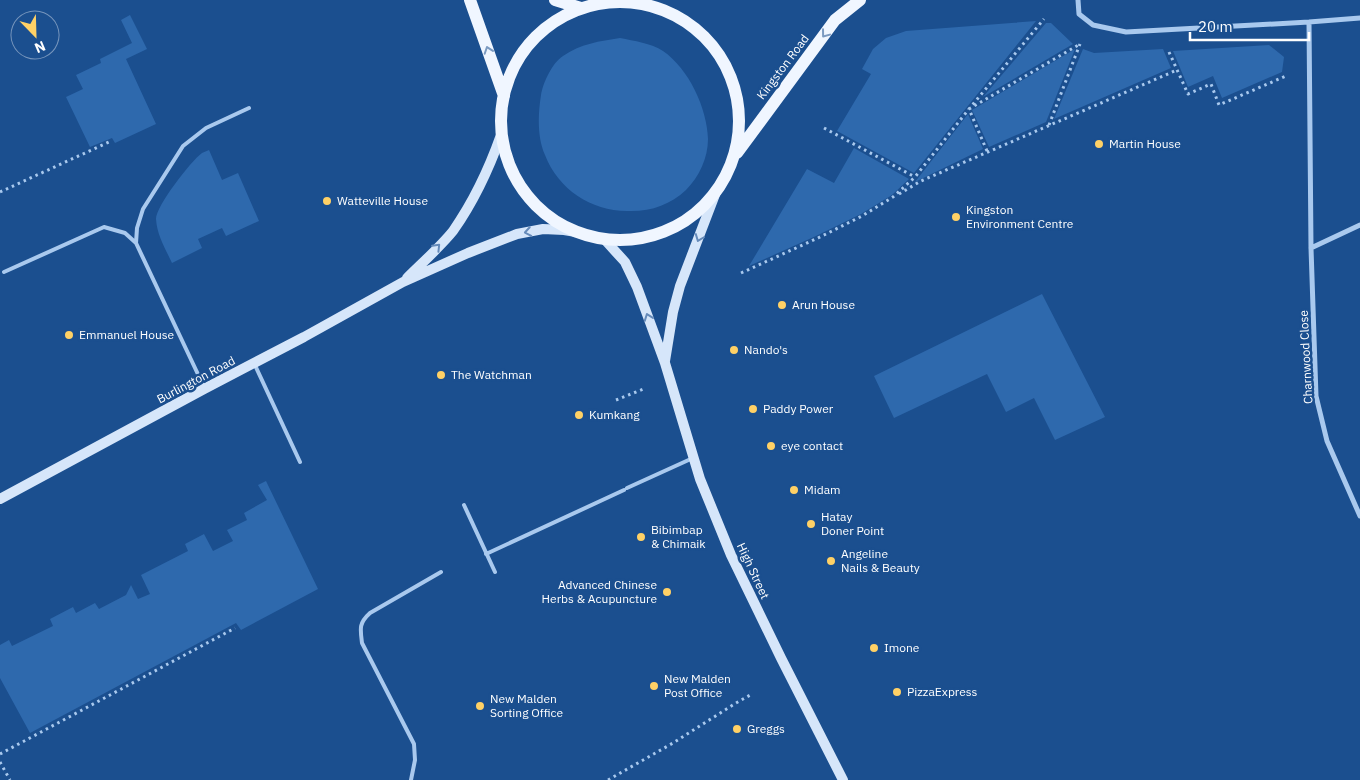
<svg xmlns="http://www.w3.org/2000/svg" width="1360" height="780" font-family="'IBM Plex Sans',sans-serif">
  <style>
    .green { fill: #2e69ad }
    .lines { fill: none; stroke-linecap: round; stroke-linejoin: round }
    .path { stroke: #a9c9ee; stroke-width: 3; stroke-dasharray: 2.5 4; stroke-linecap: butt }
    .service { stroke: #a9c9ee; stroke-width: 4 }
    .minor { stroke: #a9c9ee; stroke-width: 5 }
    .secondary { stroke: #d6e6fa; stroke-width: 10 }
    .primary { stroke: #f0f6ff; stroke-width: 12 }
    .oneway { stroke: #7b9ac1 }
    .oneway2 { stroke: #668bba }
    .poi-dot { fill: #ffd166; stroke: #1b4f8f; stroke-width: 2 }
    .labels { text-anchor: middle; stroke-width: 5; stroke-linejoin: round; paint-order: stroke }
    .street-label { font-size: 12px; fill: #fff; stroke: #1b4f8f }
    .poi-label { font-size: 12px; fill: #fff; stroke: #1b4f8f; text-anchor: start }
  </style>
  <rect width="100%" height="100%" fill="#1b4f8f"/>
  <!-- green -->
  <path class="green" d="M130 15 147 49 126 59 156 124 115 143 112 138 90 147 66 97 83 89 76 75 101 63 100 59 132 43 121 20Z
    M1036 21 914 173 837 131 871 74 862 69 873 49 886 38 906 31Z
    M1046 23H1051L1073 44 983 97Z
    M620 38C634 41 651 43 663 51 689 69 707 108 708 139 708 158 699 177 686 190 670 205 650 212 627 211 591 211 558 189 545 155 537 137 538 114 541 95 543 83 552 63 563 56 580 44 600 41 620 38Z
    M1269 45 1284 57 1282 72 1222 98 1213 76 1188 87 1173 51Z
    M1075 49 1046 122 989 147 972 110Z
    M1083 49 1094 53 1163 49 1171 68 1054 119Z
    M968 114 983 149 915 182Z
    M854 148 909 179 892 195 861 214 816 236 749 266 807 169 834 183Z
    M209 150 222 180 238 173 259 221 226 236 222 228 198 239 202 248 172 263C165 248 157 235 156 219 156 206 191 161 202 153 204 152 207 151 209 150Z
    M1042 294 1105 417 1055 440 1034 398 1006 412 987 374 894 418 874 376Z
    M266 481 318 589 241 630 236 623 30 733 0 678V645L9 640 12 646 53 626 50 619 73 607 76 613 95 603 99 609 126 595 131 585 138 599 150 594 141 575 188 551 185 544 204 534 213 551 233 541 227 530 247 520 244 513 267 500 258 485Z"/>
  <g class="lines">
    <!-- path -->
    <path class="path" d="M1169 52 1188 94 1211 84 1219 105 1286 76
      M1049 125 1080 44
      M824 128 915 177
      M987 151 969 109 1080 44
      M0 192 109 142
      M899 194 921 181 1177 70
      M741 273 818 238 862 216 893 197 915 177 969 109 1044 19
      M616 400 646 388
      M0 754 235 628
      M0 762 10 780
      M608 780 673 743 736 703 752 694"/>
    <!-- service -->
    <path class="service" d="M4 272 104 227 125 233 136 243
      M254 363 300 462
      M204 387 136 243 137 228 143 209 183 146 206 128 249 108
      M627 488 693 458
      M464 505 495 572
      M486 554 624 490
      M411 780 415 760 414 744 362 643C360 628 359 623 370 613L441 572"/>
    <!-- minor -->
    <path class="minor" d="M1078 0 1079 14 1093 25 1126 32 1309 22 1360 18
      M1309 22 1311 248 1316 396 1327 441 1360 516
      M1311 248 1360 225"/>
    <!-- secondary -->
    <path class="secondary" d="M605 240 625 262 637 287 665 363 700 479 731 555 781 658 843 780
      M407 278C421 264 441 246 453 231 474 201 489 169 501 135
      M665 361 673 312 680 286 716 192
      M0 499 204 389 304 337 403 282 468 253 517 234 543 229 564 230 576 232"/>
    <!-- primary -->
    <path class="primary" d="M470 0 504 96
      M555 0 581 8
      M501 121a119 119 0 1 1 238 0a119 119 0 1 1-238 0Z
      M737 153 835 20 860 0"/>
  </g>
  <!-- one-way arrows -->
  <defs><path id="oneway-chevron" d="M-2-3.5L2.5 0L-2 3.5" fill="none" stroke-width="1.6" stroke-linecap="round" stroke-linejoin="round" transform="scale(1.25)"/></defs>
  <g class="oneway">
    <use href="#oneway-chevron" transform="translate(825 34) rotate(127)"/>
    <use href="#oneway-chevron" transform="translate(488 50) rotate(-109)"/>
  </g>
  <g class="oneway2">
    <use href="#oneway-chevron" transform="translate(528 232) rotate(170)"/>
    <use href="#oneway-chevron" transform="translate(699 238) rotate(111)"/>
    <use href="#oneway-chevron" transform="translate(437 247) rotate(-46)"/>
    <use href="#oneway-chevron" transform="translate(648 317) rotate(-110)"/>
  </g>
  <!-- markers -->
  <g class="poi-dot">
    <circle cx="1099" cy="144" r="5"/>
    <circle cx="327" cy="201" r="5"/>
    <circle cx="956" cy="217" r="5"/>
    <circle cx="782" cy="305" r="5"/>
    <circle cx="69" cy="335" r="5"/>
    <circle cx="734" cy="350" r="5"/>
    <circle cx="441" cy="375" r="5"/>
    <circle cx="753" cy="409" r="5"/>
    <circle cx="579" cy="415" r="5"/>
    <circle cx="771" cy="446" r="5"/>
    <circle cx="794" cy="490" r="5"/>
    <circle cx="811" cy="524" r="5"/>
    <circle cx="641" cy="537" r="5"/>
    <circle cx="831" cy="561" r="5"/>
    <circle cx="667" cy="592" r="5"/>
    <circle cx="874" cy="648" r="5"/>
    <circle cx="654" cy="686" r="5"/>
    <circle cx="897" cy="692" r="5"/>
    <circle cx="480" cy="706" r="5"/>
    <circle cx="737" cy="729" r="5"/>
  </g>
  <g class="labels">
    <!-- street labels -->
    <g class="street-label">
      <text transform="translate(783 67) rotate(-53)" y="4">Kingston Road</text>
      <text transform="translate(1306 357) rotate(-93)" y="4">Charnwood Close</text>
      <text transform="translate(196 380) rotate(-28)" y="4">Burlington Road</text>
      <text transform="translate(753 571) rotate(65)" y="4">High Street</text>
    </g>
    <!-- poi labels -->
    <g class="poi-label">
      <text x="1109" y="148">Martin House</text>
      <text x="337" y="205">Watteville House</text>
      <text x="966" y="214">Kingston<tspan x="966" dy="14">Environment Centre</tspan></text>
      <text x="792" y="309">Arun House</text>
      <text x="79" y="339">Emmanuel House</text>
      <text x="744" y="354">Nando's</text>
      <text x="451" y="379">The Watchman</text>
      <text x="763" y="413">Paddy Power</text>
      <text x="589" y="419">Kumkang</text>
      <text x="781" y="450">eye contact</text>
      <text x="804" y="494">Midam</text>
      <text x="821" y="521">Hatay<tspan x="821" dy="14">Doner Point</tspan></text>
      <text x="651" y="534">Bibimbap<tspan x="651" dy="14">&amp; Chimaik</tspan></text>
      <text x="841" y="558">Angeline<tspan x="841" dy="14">Nails &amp; Beauty</tspan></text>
      <text x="657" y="589" text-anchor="end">Advanced Chinese<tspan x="657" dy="14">Herbs &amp; Acupuncture</tspan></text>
      <text x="884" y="652">Imone</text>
      <text x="664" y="683">New Malden<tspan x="664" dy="14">Post Office</tspan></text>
      <text x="907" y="696">PizzaExpress</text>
      <text x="490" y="703">New Malden<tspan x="490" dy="14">Sorting Office</tspan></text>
      <text x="747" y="733">Greggs</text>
    </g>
  </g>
  <!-- north arrow -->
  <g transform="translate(35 35) rotate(157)"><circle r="24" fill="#1b4f8f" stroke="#7695bc"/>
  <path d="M0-4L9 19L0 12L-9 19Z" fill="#ffd166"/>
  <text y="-8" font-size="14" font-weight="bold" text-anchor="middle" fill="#ffffff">N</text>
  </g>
  <!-- scale -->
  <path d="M1190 32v8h119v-8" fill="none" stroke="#ffffff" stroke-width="2.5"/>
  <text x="1198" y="32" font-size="15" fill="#ffffff" stroke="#1b4f8f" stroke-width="4" paint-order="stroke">20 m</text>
</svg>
